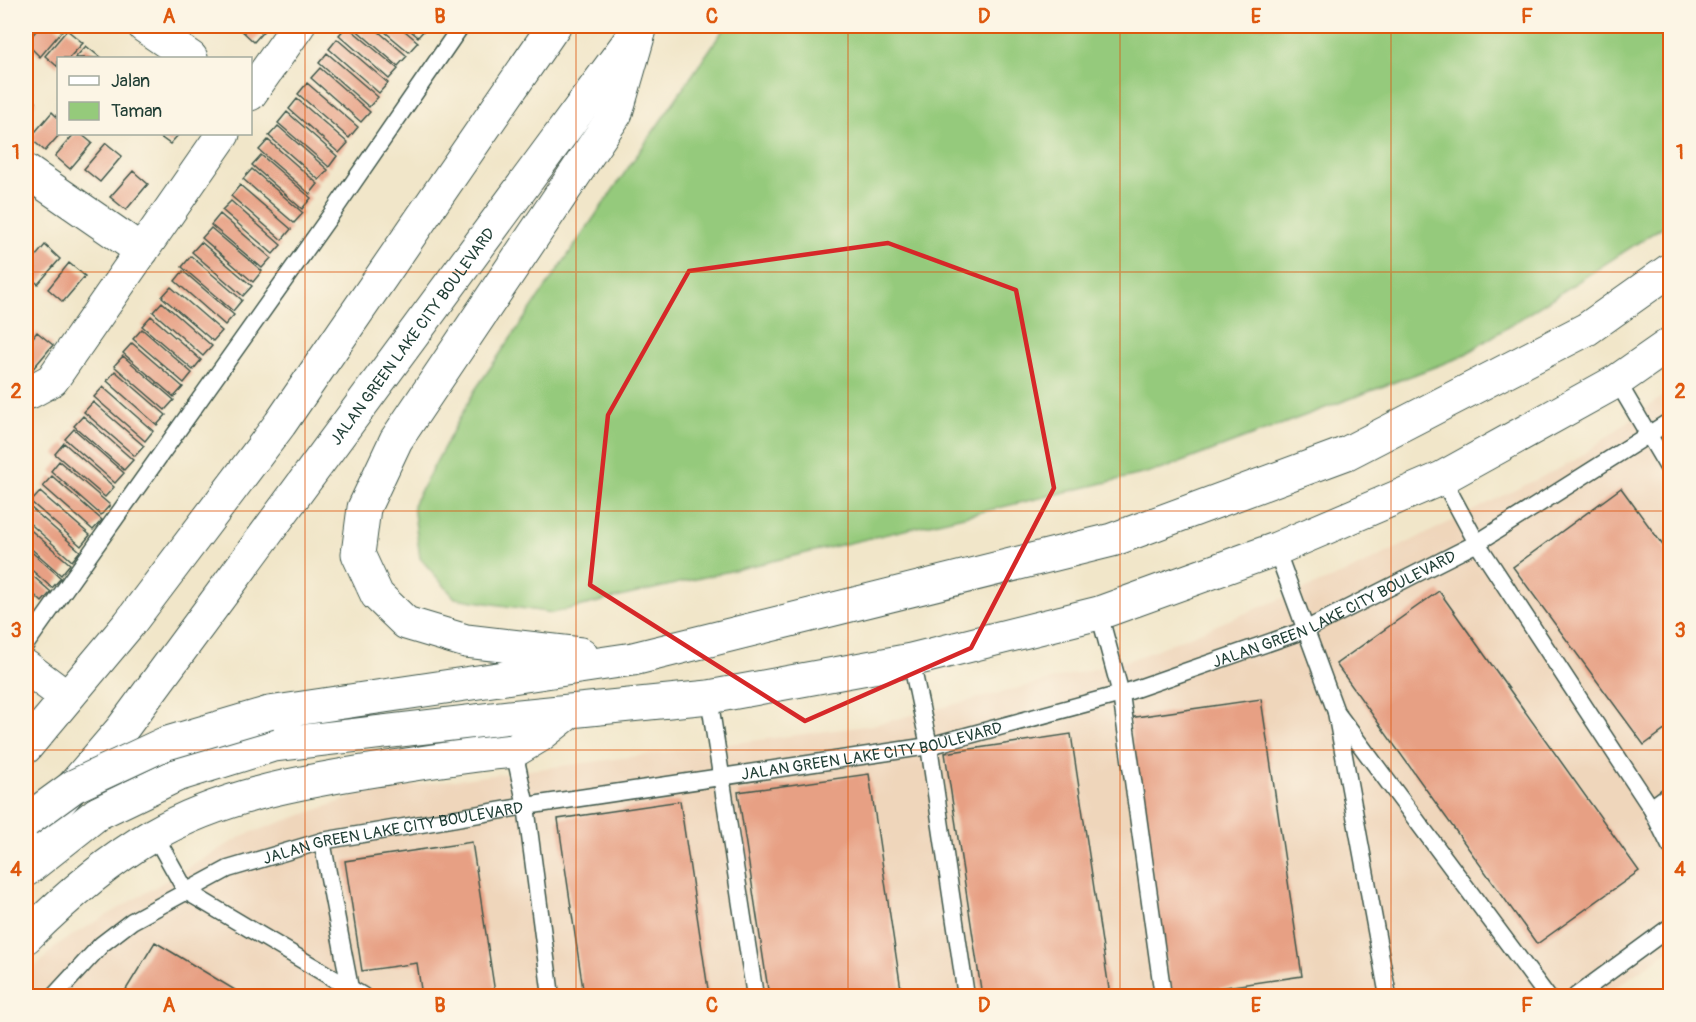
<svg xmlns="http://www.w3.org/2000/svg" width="1696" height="1022" font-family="Pangolin,sans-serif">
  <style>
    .built { fill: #efd6bb }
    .green { fill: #95ca7b; stroke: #5a8458; stroke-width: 1.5 }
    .building { fill: #e7a084 }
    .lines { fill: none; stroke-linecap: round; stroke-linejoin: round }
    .service-casing { stroke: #3e564a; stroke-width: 19 }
    .minor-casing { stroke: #3e564a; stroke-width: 35 }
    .tertiary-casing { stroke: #3e564a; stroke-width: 35 }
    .primary-casing { stroke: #3e564a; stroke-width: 35 }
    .service { stroke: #fff; stroke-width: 16 }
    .minor { stroke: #fff; stroke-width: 33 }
    .tertiary { stroke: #fff; stroke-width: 33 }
    .primary { stroke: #fff; stroke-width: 33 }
    .primary-bridge-casing { stroke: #3e564a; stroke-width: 35; stroke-linecap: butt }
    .primary-bridge { stroke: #fff; stroke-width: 33 }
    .marked { fill: none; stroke: #d62828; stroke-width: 4.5; stroke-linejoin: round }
    .grid { fill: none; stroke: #de580e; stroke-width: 1.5; stroke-opacity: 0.55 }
    .labels { text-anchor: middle; stroke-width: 6; stroke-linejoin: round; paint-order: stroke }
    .street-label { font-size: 16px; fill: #1f3d34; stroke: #fcf5e5 }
    .neatline { fill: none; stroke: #de580e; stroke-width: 2 }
    .grid-label { font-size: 20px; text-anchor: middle; font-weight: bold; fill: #de580e }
  </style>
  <rect width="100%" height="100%" fill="#fcf5e5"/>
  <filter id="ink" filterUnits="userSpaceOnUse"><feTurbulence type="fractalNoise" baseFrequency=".0167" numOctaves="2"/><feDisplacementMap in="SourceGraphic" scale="12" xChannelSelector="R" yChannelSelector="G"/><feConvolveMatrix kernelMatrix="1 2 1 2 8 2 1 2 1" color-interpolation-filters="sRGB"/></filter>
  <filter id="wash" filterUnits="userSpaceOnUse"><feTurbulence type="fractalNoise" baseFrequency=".008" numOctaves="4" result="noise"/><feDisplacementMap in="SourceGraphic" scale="24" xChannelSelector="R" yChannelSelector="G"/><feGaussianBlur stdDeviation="1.35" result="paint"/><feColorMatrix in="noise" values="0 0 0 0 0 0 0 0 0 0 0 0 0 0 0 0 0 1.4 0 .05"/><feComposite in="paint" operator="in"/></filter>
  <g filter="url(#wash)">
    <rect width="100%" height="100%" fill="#f1e6c9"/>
    <!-- built -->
    <path class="built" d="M1670 391V950L1603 996H26V977L58 944 244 835 371 791 873 725 1133 659 1352 570 1574 461Z"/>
    <!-- green -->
    <path class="green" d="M726 26H1670V222L1461 357 1163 469 552 613 455 598 420 558 413 505 475 390Z"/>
    <g id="blocks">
      <!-- building -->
      <path class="building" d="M40 26H55L62 31 40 57 26 43Z
        M241 26H268L254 42 239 28Z
        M347 26 398 69 389 79 339 35Z
        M352 26H372L407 56 398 66Z
        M378 26H399L418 42 409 52Z
        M405 26H425L427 27 418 37Z
        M67 30 83 43 69 58H58V67L45 56Z
        M337 39 388 83 379 93 329 49Z
        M86 46 101 58H75Z
        M327 53 378 97 369 107 319 63Z
        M320 68 370 112 361 122 311 78Z
        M307 83 358 127 349 138 298 94Z
        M26 93 36 102 26 114Z
        M297 99 348 143 339 153 289 109Z
        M52 112 58 118 60 134 45 151 30 138Z
        M287 112 337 156 329 167 278 123Z
        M278 126 328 170 319 180 269 136Z
        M74 134H81L92 143 70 169 55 156Z
        M156 134H179L170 144Z
        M268 140 318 184 310 194 259 150Z
        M106 143 122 156 100 182 84 169Z
        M261 155 311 198 302 209 252 165Z
        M252 169 303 213 294 223 243 179Z
        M133 171 148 184 126 210 110 197Z
        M240 185 291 229 282 240 231 196Z
        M231 201 281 245 273 254 222 210Z
        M220 214 271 258 262 268 211 225Z
        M211 228 262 271 253 282 202 238Z
        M201 242 252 286 243 296 192 252Z
        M45 245 60 259 38 284 26 274V268Z
        M191 256 242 300 233 311 182 267Z
        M69 263 85 276 63 302 48 289Z
        M183 271 234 315 225 325 175 281Z
        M171 287 222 331 213 341 162 297Z
        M162 302 212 346 203 356 153 312Z
        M151 316 201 360 193 370 142 326Z
        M142 329 192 373 184 383 133 339Z
        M37 332 53 345 31 371 26 367V346Z
        M132 343 183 387 174 397 123 353Z
        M123 356 174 400 165 410 114 366Z
        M115 371 166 415 157 425 107 381Z
        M103 387 153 431 145 441 94 397Z
        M93 402 144 446 135 456 84 412Z
        M83 416 133 460 124 470 74 426Z
        M74 429 124 473 115 483 65 439Z
        M64 443 114 487 105 497 55 454Z
        M59 461 110 505 101 515 51 471Z
        M52 476 102 520 93 530 43 486Z
        M1621 488 1670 555V726L1644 745 1513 567Z
        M40 492 90 535 81 546 31 502Z
        M30 507 80 551 72 561 26 520V512Z
        M26 526 70 564 61 575 26 544Z
        M26 547 61 578 52 588 26 565Z
        M26 570 51 592 42 602 26 587Z
        M1439 591 1639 871 1537 944 1336 664Z
        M1261 699 1302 976 1171 995 1129 718Z
        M1071 734 1110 996H982L945 753Z
        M869 774 902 996H769L738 792Z
        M680 801 709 996H584L558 819Z
        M472 842 495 993 469 996H422L417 963 362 971 345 861Z
        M155 942 245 996H122Z"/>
    </g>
  </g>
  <g filter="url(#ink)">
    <use href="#blocks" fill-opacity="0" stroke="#3e564a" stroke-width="1.5"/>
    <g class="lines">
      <!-- service casing -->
      <g class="service-casing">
        <g id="service">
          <path d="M1617 381 1670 471"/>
          <path d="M1442 478 1477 543 1651 808 1670 846"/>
          <path d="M1276 549 1336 712"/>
          <path d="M1099 613 1121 694 1163 996"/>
          <path d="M26 644 335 209 461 26"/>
          <path d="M911 660 929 746 966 996"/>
          <path d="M709 697 755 996"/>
          <path d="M514 751 526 806 551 996"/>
          <path d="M1651 808 1670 794"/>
          <path d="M154 834 186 891 363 996"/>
          <path d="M322 841 350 988"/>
          <path id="s1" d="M54 996 102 944 132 921 228 869 322 841 526 806 929 746 1121 694 1305 630 1477 543 1670 421"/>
          <path d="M1388 996 1336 712 1547 996"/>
          <path d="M1576 996 1670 927"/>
        </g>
      </g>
      <!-- minor casing -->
      <g class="minor-casing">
        <path id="minor" d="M144 26 191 58
          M250 94 298 26
          M26 171 142 251
          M26 391 30 392 52 380 223 134
          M26 667 66 697"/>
      </g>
      <!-- tertiary casing -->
      <g class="tertiary-casing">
        <g id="tertiary">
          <path d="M26 747 129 624 280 424 554 26"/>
          <path id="s2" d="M26 841 122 729 640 27"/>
        </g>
      </g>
      <!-- primary casing -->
      <g class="primary-casing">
        <path id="primary" d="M581 654 466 641 406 623 377 595 358 554 364 508 396 440 616 113 641 26
          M269 713 633 659 1112 540 1347 453 1587 329 1670 270
          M26 870 98 813 177 775 273 745 510 717 709 697 911 660 1099 613 1276 549 1442 478 1617 381 1670 344
          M26 937C64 899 106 862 153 835 220 796 300 782 375 770 421 763 467 755 514 751L539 736 568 713"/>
      </g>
      <!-- service -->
      <use href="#service" class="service"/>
      <!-- minor -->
      <use href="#minor" class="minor"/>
      <!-- tertiary -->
      <use href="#tertiary" class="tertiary"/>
      <!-- primary -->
      <use href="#primary" class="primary"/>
      <!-- primary-bridge casing -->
      <g class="primary-bridge-casing">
        <path id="primary-bridge" d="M26 821 74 786 164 744 269 713"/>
      </g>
      <!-- primary-bridge -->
      <use href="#primary-bridge" class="primary-bridge"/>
    </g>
  </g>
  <!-- marked area -->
  <path class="marked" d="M888 243 1016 290 1054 488 971 648 805 721 590 585 608 415 689 271Z"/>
  <!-- grid -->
  <path class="grid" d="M305 26V996M576 26V996M848 26V996M1120 26V996M1391 26V996M26 272H1670M26 511H1670M26 750H1670"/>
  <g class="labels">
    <!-- street labels -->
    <g class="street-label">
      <text dy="6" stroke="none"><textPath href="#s2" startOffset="636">JALAN GREEN LAKE CITY BOULEVARD</textPath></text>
      <text dy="6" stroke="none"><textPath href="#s1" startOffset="1359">JALAN GREEN LAKE CITY BOULEVARD</textPath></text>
      <text dy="6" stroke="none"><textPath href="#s1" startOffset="873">JALAN GREEN LAKE CITY BOULEVARD</textPath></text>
      <text dy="6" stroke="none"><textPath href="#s1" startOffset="387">JALAN GREEN LAKE CITY BOULEVARD</textPath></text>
    </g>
  </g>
  <!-- margin -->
  <rect width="1696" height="1022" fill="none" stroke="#fcf5e5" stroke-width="66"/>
  <!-- legend -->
  <rect x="57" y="57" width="195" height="78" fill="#fcf5e5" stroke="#a4ab9e" stroke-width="1.5"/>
  <rect x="69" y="76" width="30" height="9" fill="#ffffff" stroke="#a4ab9e" stroke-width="1.5"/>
  <text x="111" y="87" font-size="18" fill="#1f3d34">Jalan</text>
  <rect x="69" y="102" width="30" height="18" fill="#95ca7b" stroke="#a4ab9e" stroke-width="1.5"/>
  <text x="111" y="117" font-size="18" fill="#1f3d34">Taman</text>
  <rect x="33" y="33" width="1630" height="956" class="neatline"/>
  <g class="grid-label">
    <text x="169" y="23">A</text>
    <text x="440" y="23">B</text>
    <text x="712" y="23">C</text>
    <text x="984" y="23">D</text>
    <text x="1256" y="23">E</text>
    <text x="1527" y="23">F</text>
    <text x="16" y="159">1</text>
    <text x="1680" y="159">1</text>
    <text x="16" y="398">2</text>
    <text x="1680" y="398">2</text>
    <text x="16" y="637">3</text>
    <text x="1680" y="637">3</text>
    <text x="16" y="876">4</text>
    <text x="1680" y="876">4</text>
    <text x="169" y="1012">A</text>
    <text x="440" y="1012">B</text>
    <text x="712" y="1012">C</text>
    <text x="984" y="1012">D</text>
    <text x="1256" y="1012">E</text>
    <text x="1527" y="1012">F</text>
  </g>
</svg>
